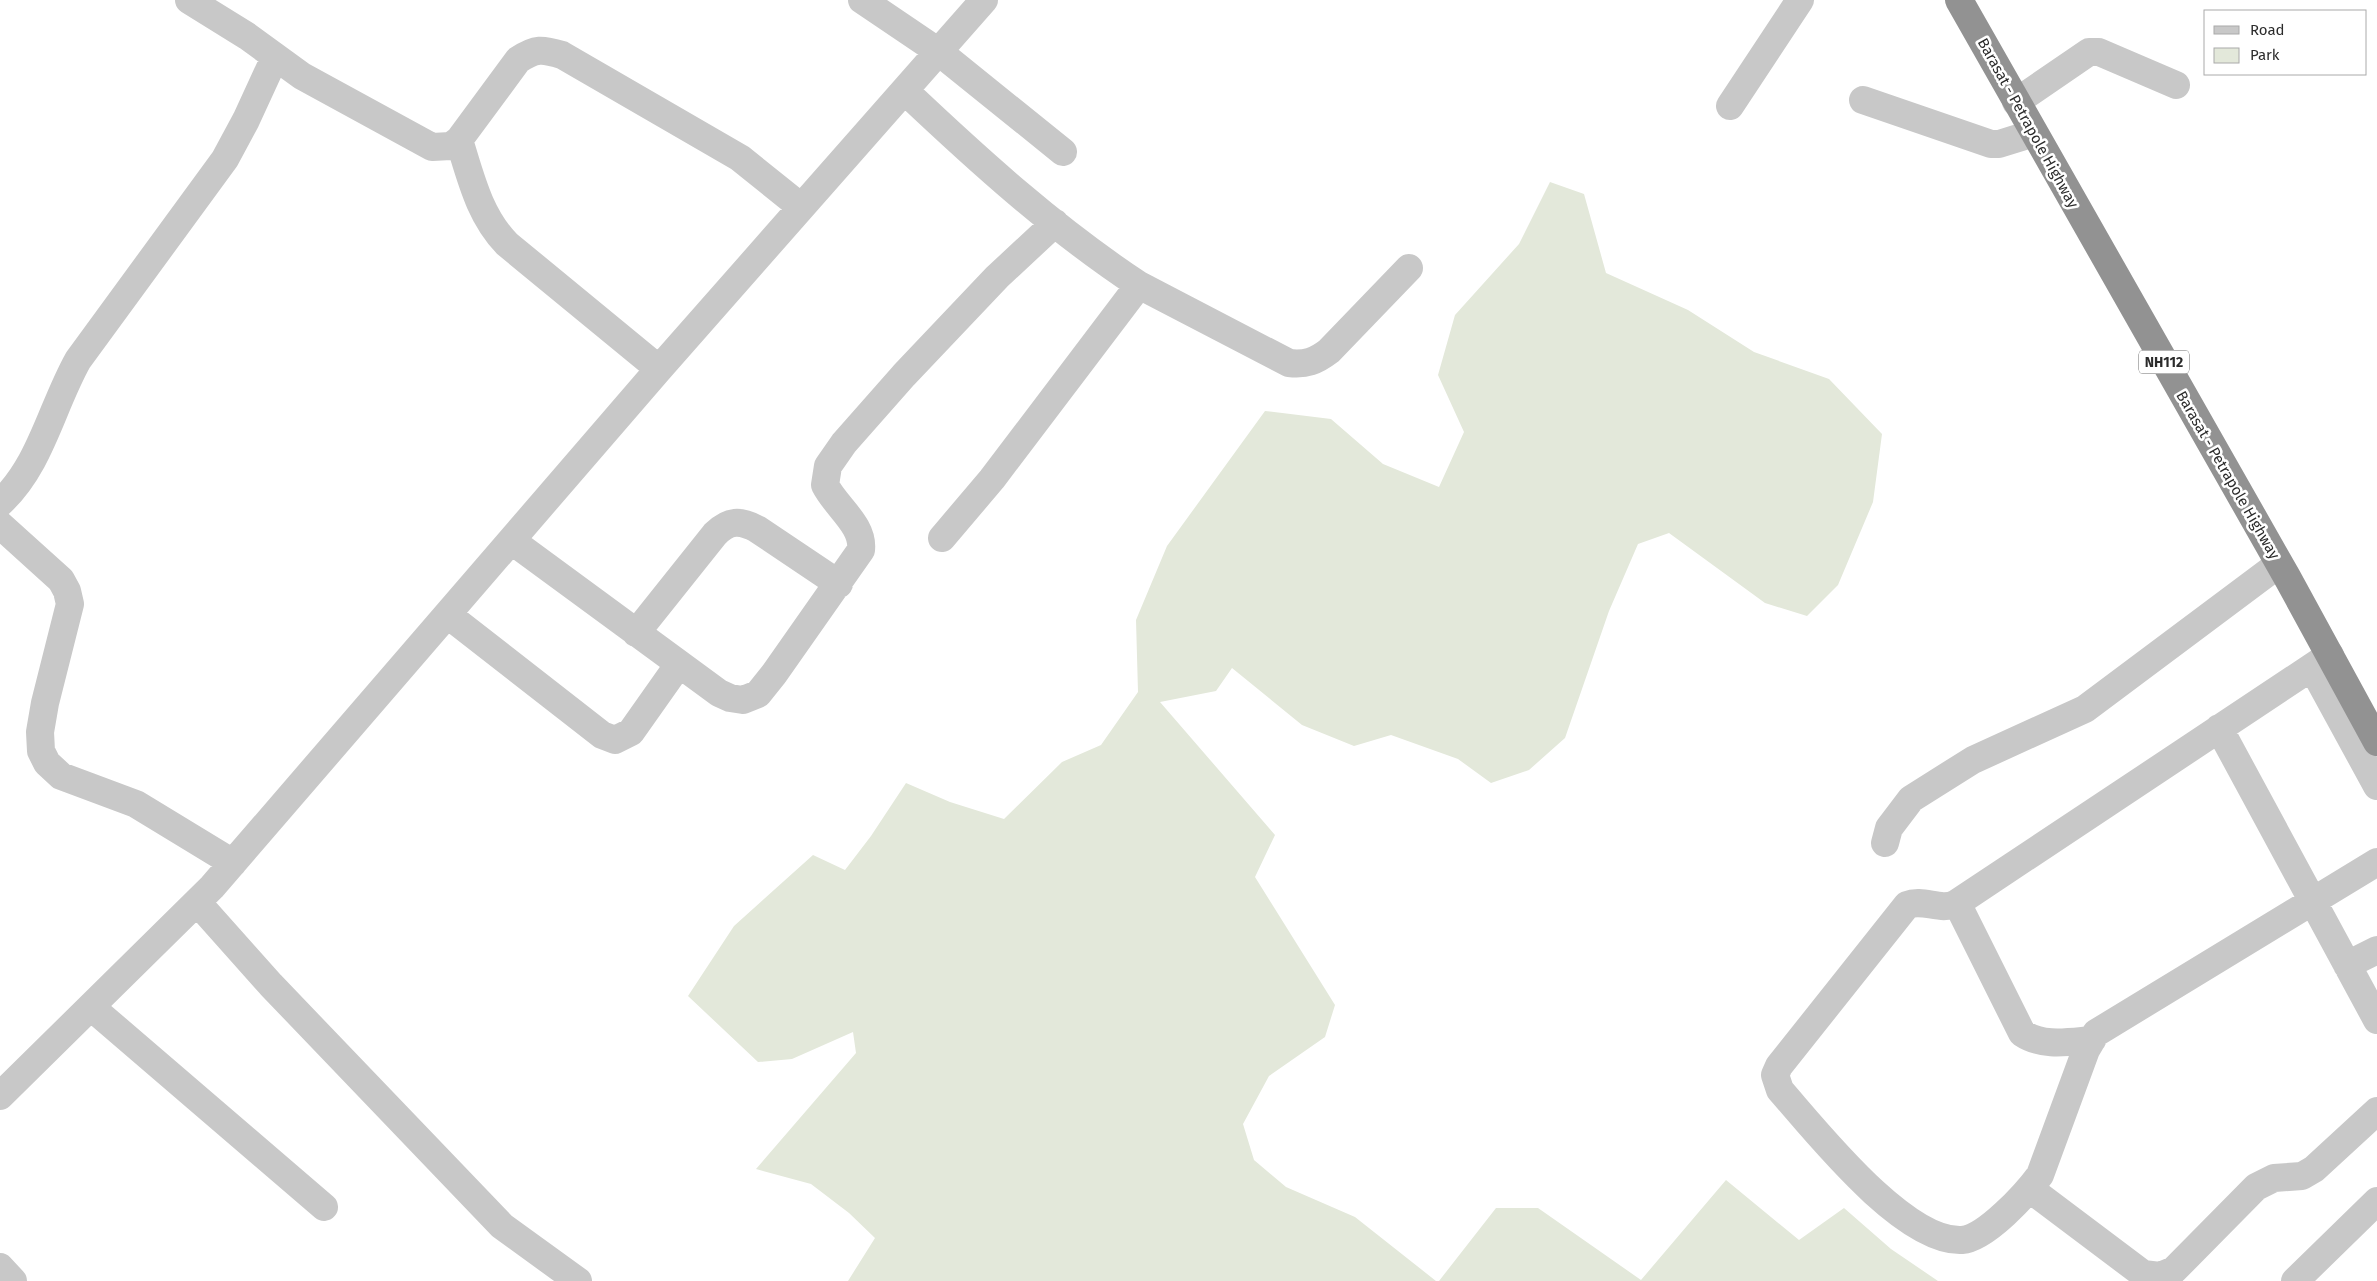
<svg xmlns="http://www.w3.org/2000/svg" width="2377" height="1281" font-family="'Fira Sans',sans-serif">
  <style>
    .green { fill: #e3e8da }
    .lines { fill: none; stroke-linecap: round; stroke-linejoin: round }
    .minor { stroke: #c8c8c8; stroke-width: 28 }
    .highway { stroke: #929292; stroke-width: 28 }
    .labels { text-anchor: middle; stroke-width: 5; stroke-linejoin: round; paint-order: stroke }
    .shield { fill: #fff; stroke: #6b6b6b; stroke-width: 1 }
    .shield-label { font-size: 14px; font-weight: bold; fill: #2b2b2b }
    .street-label { font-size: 15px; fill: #2b2b2b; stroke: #fff }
  </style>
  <rect width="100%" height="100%" fill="#fff"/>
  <!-- green -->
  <path class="green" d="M1550 182 1584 194 1606 273 1688 310 1754 352 1829 379 1882 434 1873 502 1838 585 1807 616 1765 603 1669 533 1638 544 1609 611 1565 738 1529 770 1491 783 1458 759 1391 735 1354 746 1302 725 1232 668 1216 691 1160 702 1275 835 1255 877 1335 1005 1325 1037 1269 1076 1243 1124 1254 1160 1286 1187 1355 1217 1436 1281H848L875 1238 849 1213 811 1184 756 1169 856 1053 853 1032 792 1059 758 1062 688 996 734 926 813 855 845 870 871 836 906 783 950 802 1004 819 1062 762 1101 745 1138 692 1136 620 1167 546 1265 411 1331 419 1383 464 1439 487 1464 432 1438 375 1455 315 1519 244Z
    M1726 1180 1799 1240 1844 1208 1891 1249 1938 1281H1439L1496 1208H1538L1641 1280Z"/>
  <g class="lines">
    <!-- minor -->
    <path class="minor" d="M189 0 247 36 302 76 432 147 451 146 459 140 518 60C536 48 542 49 562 55L740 158 801 207
      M862 0 939 52 1063 152
      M905 91C979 161 1054 229 1139 285L1289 363C1306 365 1316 361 1329 351L1409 268
      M1863 100 1991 144H1999L2034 133
      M2016 102 2089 52H2099L2176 85
      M1730 106 1800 0
      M459 140C471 178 479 215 507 244L659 369
      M0 503C41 465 51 408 78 360L225 159 246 120 275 57
      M0 525 61 580 67 591 70 604 45 703 40 732 41 751 47 763 61 776 136 804 233 863
      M942 538 992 479 1139 285
      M512 541 719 693 730 698 743 700 758 694 774 674 861 550C864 525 836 507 825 485L828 466 844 443 904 375 997 277 1055 223
      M448 615 602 735 615 740 631 732 679 664
      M636 633 715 534C729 520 740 520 757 529L839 584
      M2330 655 1957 903C1940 912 1924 898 1907 905L1779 1066 1775 1075 1780 1090C1816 1131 1904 1243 1962 1240 1986 1238 2026 1194 2040 1175L2086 1050 2096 1033 2377 862
      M2312 667 2377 786
      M2219 728 2377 1020
      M1885 843 1889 828 1911 799 1973 760 2085 709 2279 564
      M197 902 271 985 502 1226 578 1281
      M1957 903 2022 1033C2043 1047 2068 1042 2092 1040
      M2347 965 2377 950
      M91 1007 324 1207
      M0 1096 212 887 659 369 984 0
      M2030 1189 2143 1274 2160 1276 2174 1270 2256 1187 2274 1178 2302 1176 2314 1169 2377 1111
      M0 1267 13 1281
      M2295 1281 2377 1201"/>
    <!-- highway -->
    <path class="highway" d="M1959 0 2287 577 2377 742"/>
  </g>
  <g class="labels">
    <!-- shield labels -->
    <rect class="shield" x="2139" y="350.5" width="50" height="23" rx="4"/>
    <g class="shield-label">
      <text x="2164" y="367">NH112</text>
    </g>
    <!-- street labels -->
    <g class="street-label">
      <text transform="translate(2028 123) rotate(61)" y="5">Barasat - Petrapole Highway</text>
      <text transform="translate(2228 475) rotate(60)" y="5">Barasat - Petrapole Highway</text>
    </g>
  </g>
  <!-- legend -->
  <rect x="2204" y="10" width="162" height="65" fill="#ffffff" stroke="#aaaaaa"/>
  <rect x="2214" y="26" width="25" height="8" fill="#c8c8c8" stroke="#aaaaaa"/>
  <text x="2250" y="35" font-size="15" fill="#2b2b2b">Road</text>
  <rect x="2214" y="48" width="25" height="15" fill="#e3e8da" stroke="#aaaaaa"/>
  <text x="2250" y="60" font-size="15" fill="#2b2b2b">Park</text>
</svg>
